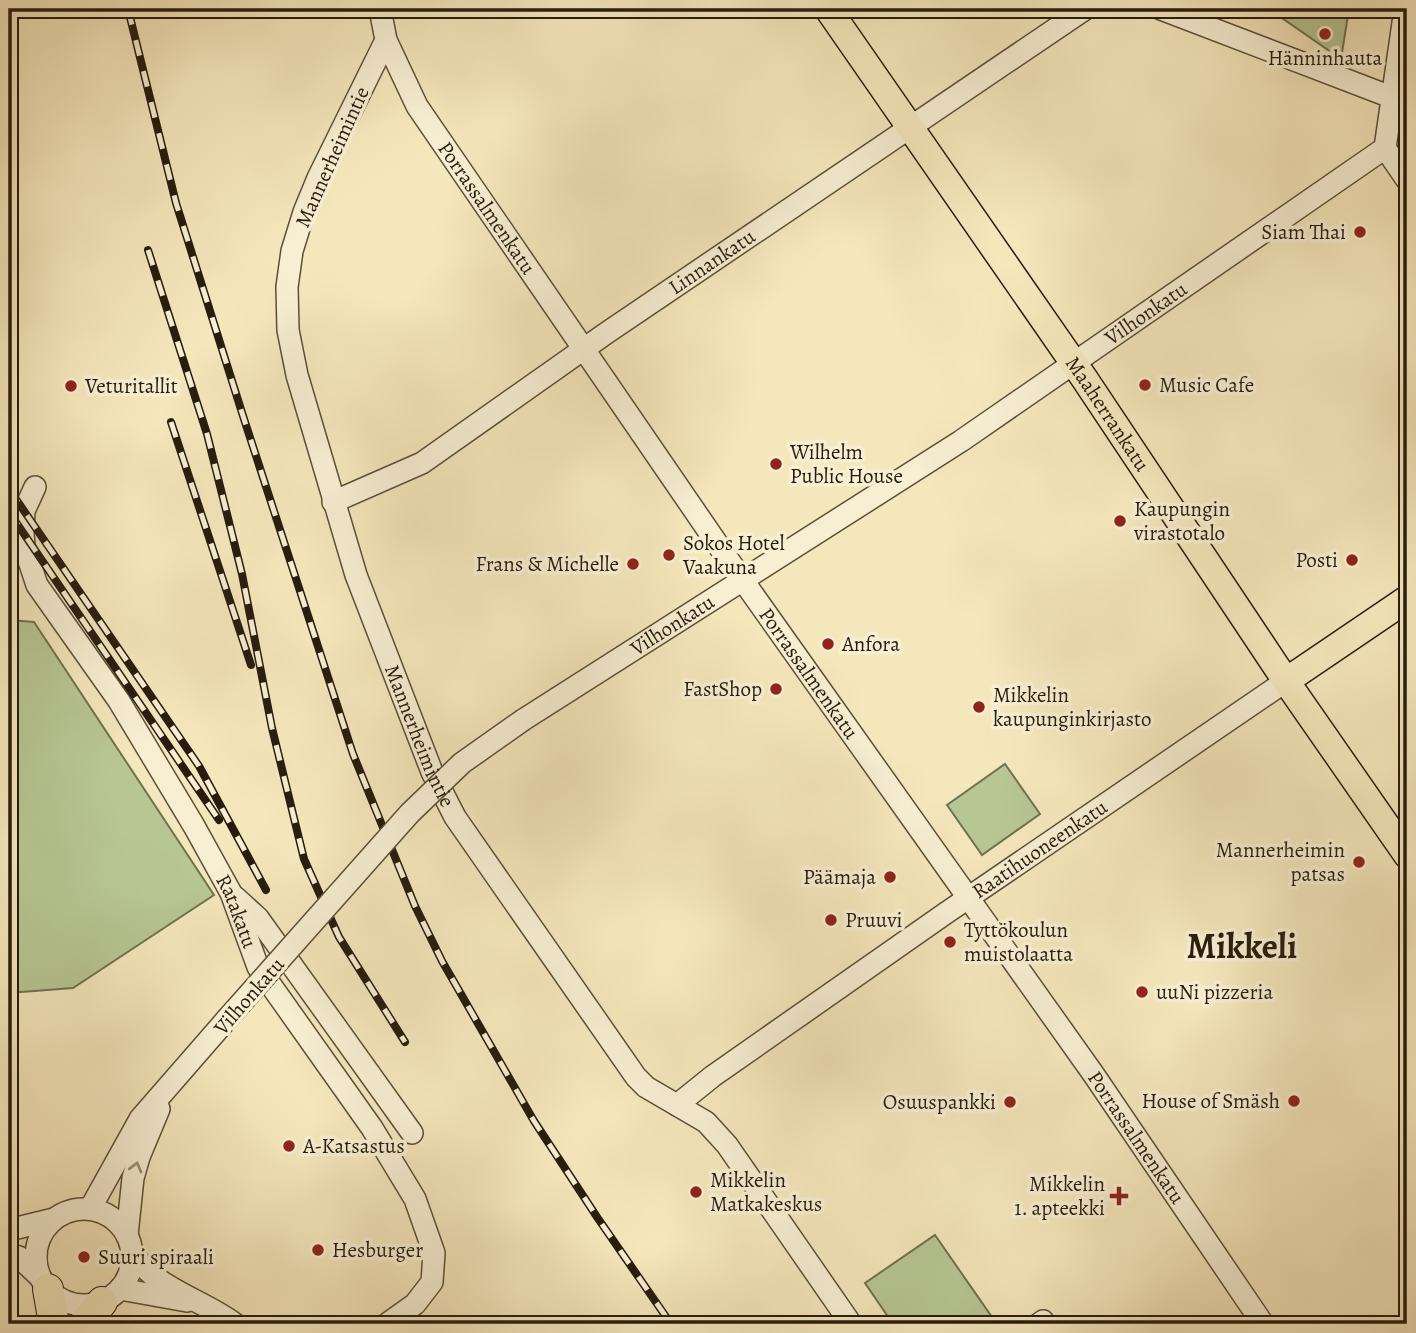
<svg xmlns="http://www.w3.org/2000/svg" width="1416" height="1333" font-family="Alegreya,serif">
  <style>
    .green { fill: #b7c794; stroke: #6f7252; stroke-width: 2 }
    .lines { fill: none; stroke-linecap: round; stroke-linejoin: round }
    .minor-casing { stroke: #5a4f3a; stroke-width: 24 }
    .major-casing { stroke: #271c0f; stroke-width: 29 }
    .highway-casing { stroke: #271c0f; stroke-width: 32 }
    .minor { stroke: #f8efd3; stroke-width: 21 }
    .major { stroke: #f5e7bc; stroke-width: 26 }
    .highway { stroke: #f5e7bc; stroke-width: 30 }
    .rail-casing { stroke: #271c0f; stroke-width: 8 }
    .rail { stroke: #f8efd3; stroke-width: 5; stroke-dasharray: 16; stroke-linecap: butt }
    .minor-bridge-casing { stroke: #5a4f3a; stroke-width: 24; stroke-linecap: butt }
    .minor-bridge { stroke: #f8efd3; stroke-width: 21 }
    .oneway { stroke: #9a907b }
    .poi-dot { fill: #8f2418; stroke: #f8efd3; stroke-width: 2.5 }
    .labels { text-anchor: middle; stroke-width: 7; stroke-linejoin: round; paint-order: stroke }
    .poi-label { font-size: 21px; fill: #271c0f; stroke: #f8efd3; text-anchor: start }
    .street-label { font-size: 21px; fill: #271c0f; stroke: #f8efd3 }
    .town-label { font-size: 35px; font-weight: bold; fill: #271c0f; stroke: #f8efd3 }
  </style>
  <rect width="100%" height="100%" fill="#f5e7bc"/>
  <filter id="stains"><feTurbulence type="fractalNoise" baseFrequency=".00286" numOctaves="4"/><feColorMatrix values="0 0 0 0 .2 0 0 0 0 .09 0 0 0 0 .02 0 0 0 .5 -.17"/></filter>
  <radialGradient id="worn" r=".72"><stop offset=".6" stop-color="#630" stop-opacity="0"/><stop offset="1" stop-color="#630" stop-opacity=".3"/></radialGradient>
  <!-- green -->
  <path class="green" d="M1269 9H1349L1341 59Z
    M9 620 34 622 214 895 73 988 9 993Z
    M1005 764 1040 814 982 855 947 805Z
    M935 1235 994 1320 987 1324H893L865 1283Z"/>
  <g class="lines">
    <!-- minor casing -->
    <g class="minor-casing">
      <g id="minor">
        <path id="s1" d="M380 9 386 40 417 106 727 558 1094 1075 1263 1324"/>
        <path d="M1161 9 1391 97"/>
        <path id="s2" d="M386 40 318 178 304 212 292 251 287 287 288 330 297 375 356 575 432 772 455 817 636 1077 646 1087 706 1122 727 1145 851 1324"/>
        <path d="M1385 148 1405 9"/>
        <path d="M1385 148 1407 180"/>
        <path id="s3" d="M35 487 24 511 23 533 24 546 37 585 119 701 194 826 231 893 258 967 372 1128 415 1199 434 1253 432 1282 415 1304 387 1324"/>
        <path id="s4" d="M333 502 422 463 605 334 1085 9"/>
        <path id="s5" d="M523 720 961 441 1385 148"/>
        <path d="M235 897 258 918 412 1133"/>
        <path id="s6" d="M677 1105 713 1076 946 913 1286 681"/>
        <circle cx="84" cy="1257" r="48"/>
        <path d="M90 1209 140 1119 227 1019"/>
        <path d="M9 1230 54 1219"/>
        <path d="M127 1235 133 1178 139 1157 159 1109"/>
        <path d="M132 1252C155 1289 202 1299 235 1324"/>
        <path d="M9 1254 19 1257 39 1276"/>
        <path d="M120 1289 187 1301"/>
        <path d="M1039 1324 1043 1321"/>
      </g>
    </g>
    <!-- major casing -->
    <g class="major-casing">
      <g id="major">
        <path id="s7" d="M828 9 1084 378 1286 681 1407 855"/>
        <path d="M1286 681 1407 599"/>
      </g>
    </g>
    <!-- highway casing -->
    <g class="highway-casing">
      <path id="highway" d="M48 1289 54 1324
        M84 1324 102 1302"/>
    </g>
    <!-- minor -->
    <use href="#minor" class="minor"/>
    <!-- major -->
    <use href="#major" class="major"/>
    <!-- highway -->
    <use href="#highway" class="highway"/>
    <!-- rail casing -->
    <g class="rail-casing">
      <path id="rail" d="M128 9 176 203 244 419 353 754 415 906 442 961 534 1121 597 1217 671 1324
        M148 250 207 434 242 574 272 728 304 859 339 937 405 1042
        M171 422 251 665
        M9 489 199 766 266 890
        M9 512 219 820"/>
    </g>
    <!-- rail -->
    <use href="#rail" class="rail"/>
    <!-- minor-bridge casing -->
    <g class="minor-bridge-casing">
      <path id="minor-bridge" d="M227 1019 410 813 462 763 523 720"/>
    </g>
    <!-- minor-bridge -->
    <use href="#minor-bridge" class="minor-bridge"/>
  </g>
  <!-- one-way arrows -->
  <defs><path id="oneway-chevron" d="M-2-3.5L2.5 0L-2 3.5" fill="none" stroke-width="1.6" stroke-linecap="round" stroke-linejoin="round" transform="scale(1.75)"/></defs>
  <use class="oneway" href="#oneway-chevron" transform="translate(136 1167) rotate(-75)"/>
  <!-- markers -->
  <g class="poi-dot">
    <circle cx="1325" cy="34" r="7"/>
    <circle cx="1360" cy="232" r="7"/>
    <circle cx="1145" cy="385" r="7"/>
    <circle cx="71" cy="386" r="7"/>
    <circle cx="776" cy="464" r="7"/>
    <circle cx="1120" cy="521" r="7"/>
    <circle cx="669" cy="555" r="7"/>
    <circle cx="1352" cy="560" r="7"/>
    <circle cx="633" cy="564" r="7"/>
    <circle cx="828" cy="644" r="7"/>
    <circle cx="776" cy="689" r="7"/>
    <circle cx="979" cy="707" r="7"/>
    <circle cx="1359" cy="862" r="7"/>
    <circle cx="890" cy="877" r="7"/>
    <circle cx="831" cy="920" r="7"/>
    <circle cx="950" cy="942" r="7"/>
    <circle cx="1142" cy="992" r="7"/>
    <circle cx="1294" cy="1101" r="7"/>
    <circle cx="1010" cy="1102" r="7"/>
    <circle cx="289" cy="1146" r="7"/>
    <circle cx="696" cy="1192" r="7"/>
    <path d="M1115.5 1185.5h7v7h7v7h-7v7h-7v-7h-7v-7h7z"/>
    <circle cx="318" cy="1250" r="7"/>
    <circle cx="84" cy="1257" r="7"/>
  </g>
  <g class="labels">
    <!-- poi labels -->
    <g class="poi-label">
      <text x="1325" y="65" text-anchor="middle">Hänninhauta</text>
      <text x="1346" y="239" text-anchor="end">Siam Thai</text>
      <text x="1159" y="392">Music Cafe</text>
      <text x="85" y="393">Veturitallit</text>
      <text x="790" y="459">Wilhelm<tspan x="790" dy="24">Public House</tspan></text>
      <text x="1134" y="516">Kaupungin<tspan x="1134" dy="24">virastotalo</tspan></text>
      <text x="683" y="550">Sokos Hotel<tspan x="683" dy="24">Vaakuna</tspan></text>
      <text x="1338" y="567" text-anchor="end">Posti</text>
      <text x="619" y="571" text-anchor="end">Frans &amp; Michelle</text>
      <text x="842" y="651">Anfora</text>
      <text x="762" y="696" text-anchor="end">FastShop</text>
      <text x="993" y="702">Mikkelin<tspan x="993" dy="24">kaupunginkirjasto</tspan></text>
      <text x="1345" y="857" text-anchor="end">Mannerheimin<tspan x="1345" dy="24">patsas</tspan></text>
      <text x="876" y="884" text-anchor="end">Päämaja</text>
      <text x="845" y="927">Pruuvi</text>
      <text x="964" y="937">Tyttökoulun<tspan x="964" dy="24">muistolaatta</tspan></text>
      <text x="1156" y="999">uuNi pizzeria</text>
      <text x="1280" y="1108" text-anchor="end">House of Smäsh</text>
      <text x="996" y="1109" text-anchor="end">Osuuspankki</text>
      <text x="303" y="1153">A-Katsastus</text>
      <text x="710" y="1187">Mikkelin<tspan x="710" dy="24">Matkakeskus</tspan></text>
      <text x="1105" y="1191" text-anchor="end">Mikkelin<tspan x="1105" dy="24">1. apteekki</tspan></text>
      <text x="332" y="1257">Hesburger</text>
      <text x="98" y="1264">Suuri spiraali</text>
    </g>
    <!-- street labels -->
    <g class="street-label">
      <text transform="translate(332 157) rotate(-66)" y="7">Mannerheimintie</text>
      <text dy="7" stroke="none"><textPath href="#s1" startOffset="228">Porrassalmenkatu</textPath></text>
      <text dy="7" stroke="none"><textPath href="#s4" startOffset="450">Linnankatu</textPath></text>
      <text dy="7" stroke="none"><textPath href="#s5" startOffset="744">Vilhonkatu</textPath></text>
      <text dy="7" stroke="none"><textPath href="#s7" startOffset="492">Maaherrankatu</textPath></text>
      <text dy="7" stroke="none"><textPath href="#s5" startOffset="177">Vilhonkatu</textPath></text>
      <text dy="7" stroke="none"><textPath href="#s1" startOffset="794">Porrassalmenkatu</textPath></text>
      <text dy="7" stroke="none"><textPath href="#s2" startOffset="738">Mannerheimintie</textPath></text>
      <text dy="7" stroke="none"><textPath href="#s6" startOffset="444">Raatihuoneenkatu</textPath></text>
      <text dy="7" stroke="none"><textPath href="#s3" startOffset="486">Ratakatu</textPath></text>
      <text transform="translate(249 996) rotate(-49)" y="7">Vilhonkatu</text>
      <text dy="7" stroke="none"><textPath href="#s1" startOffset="1362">Porrassalmenkatu</textPath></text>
    </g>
    <!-- town labels -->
    <g class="town-label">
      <text x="1242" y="958">Mikkeli</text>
    </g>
  </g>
  <!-- margin -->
  <rect width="1416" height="1333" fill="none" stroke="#f5e7bc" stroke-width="35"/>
  <rect x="10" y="10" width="1395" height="1312" fill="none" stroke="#271c0f" stroke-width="3.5"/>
  <rect x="18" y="18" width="1381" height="1298" fill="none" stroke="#271c0f" stroke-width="2"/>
  <rect width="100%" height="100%" filter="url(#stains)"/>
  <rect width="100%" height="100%" fill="url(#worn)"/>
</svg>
